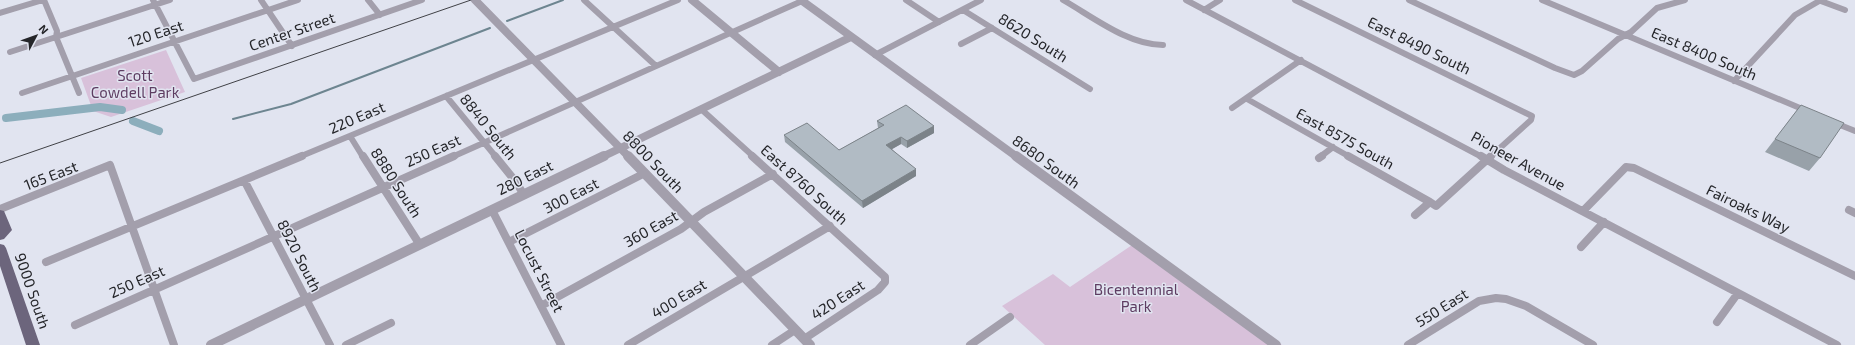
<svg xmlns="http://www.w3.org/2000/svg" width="1855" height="345" font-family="'Exo 2',sans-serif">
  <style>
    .green { fill: #d8c1da }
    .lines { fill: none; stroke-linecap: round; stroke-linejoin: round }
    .stream { stroke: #6d8590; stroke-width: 2 }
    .canal { stroke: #8caebc; stroke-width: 8 }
    .minor-far1 { stroke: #a39fac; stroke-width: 6 }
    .minor { stroke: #a39fac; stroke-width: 8 }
    .tertiary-far1 { stroke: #a39fac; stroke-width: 8 }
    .tertiary { stroke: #a39fac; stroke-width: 10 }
    .primary { fill: #6c657c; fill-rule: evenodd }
    .tram { stroke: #404146; stroke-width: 1 }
    .wall { fill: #98a1a9 }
    .shaded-wall { fill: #7c8389 }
    .building { fill: #b1bbc4; stroke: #7c8389 }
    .labels { text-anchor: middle; stroke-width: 3; stroke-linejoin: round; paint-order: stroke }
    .street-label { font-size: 15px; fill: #25262a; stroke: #e1e4f0 }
    .park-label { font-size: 15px; fill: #5e3d62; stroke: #e1e4f0 }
  </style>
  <rect width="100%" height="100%" fill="#e1e4f0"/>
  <!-- green -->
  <path class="green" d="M166 50 185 92 111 117 93 111 81 78Z
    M1138 241 1282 345H1045L1002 306 1053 274 1070 287Z"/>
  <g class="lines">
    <!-- stream -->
    <path class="stream" d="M507 21 563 0
      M233 119 291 104 490 28"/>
    <!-- canal -->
    <path class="canal" d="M6 118 100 107 122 110
      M133 121 159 131"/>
    <!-- minor-far1 -->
    <path class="minor-far1" d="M44 0 57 31 56 37 79 93
      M153 0 194 79 422 0
      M261 0 292 46
      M368 0 380 15
      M584 0 656 66
      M906 0 939 22
      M1063 0C1093 17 1128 45 1163 45
      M1186 0 1482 157
      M1295 0 1532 116 1531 120 1490 157
      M1409 0 1555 68 1574 75 1582 71 1618 39 1631 32 1657 8 1685 0
      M1542 0 1807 111
      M1818 0 1845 10
      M963 10 1090 89
      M1204 10 1220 0
      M0 13 43 0
      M961 44 992 28
      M10 52 170 0
      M875 55 981 0
      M1734 81 1795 15 1821 0
      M22 93 298 0
      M446 96 496 157
      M1247 99 1350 157
      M1232 108 1301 60
      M701 109 754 157
      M1835 123 1855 131
      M350 136 363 157
      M299 157 678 0
      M452 157 802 1
      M1320 157 1333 147"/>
    <!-- minor -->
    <path class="minor" d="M363 156 420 245
      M495 156 516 182 524 195
      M752 156 885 277V282L878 290 804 339
      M1348 156 1430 202
      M1481 156 1504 170 1837 345
      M1319 158 1322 156
      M244 180 330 345
      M0 209 110 165 174 345
      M492 210 561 345
      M1849 210 1855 213
      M1583 211 1626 167 1634 168 1855 276
      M1415 215 1430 202 1436 206 1491 156
      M509 242 645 173
      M1581 247 1604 222
      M46 262 302 156
      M541 306 681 229 704 212 773 174
      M1717 322 1738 293
      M75 325 454 156
      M346 345 391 323
      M628 345 830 226
      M772 345 795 330
      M970 345 1010 317
      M1408 345 1479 301 1496 298 1506 299 1526 306 1593 345"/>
    <!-- tertiary-far1 -->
    <path class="tertiary-far1" d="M475 0 629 157
      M692 0 779 72
      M801 0 1017 157
      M602 157 851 37"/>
    <!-- tertiary -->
    <path class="tertiary" d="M628 156 810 345
      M1016 156 1276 345
      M211 345 604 156"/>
    <!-- primary -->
    <path class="primary" d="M0 210 4 211 12 230 4 239 0 240Z
      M0 244 4 245 6 248 40 345H26L0 266Z"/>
    <!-- tram -->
    <path class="tram" d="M0 163 471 0"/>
  </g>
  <!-- wall -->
  <path class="wall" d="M1801 105 1820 158 1809 171 1765 152Z
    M877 121 934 126V133L907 148 901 144 892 149 916 176 863 208 785 142 784 135 839 150 878 128Z"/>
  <!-- shaded-wall -->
  <path class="shaded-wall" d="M934 126V133L907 148V141Z
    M901 137V144L887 152 886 145Z
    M916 169V176L863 208 862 201Z"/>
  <!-- building -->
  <path class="building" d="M906 105 934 126 907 141 901 137 886 145 916 169 862 201 784 135 807 123 839 150 884 125 877 121Z
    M1801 105 1844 123 1820 158 1775 139Z"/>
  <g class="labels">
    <!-- street labels -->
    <g class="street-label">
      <text transform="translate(292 32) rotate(-19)" y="5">Center Street</text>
      <text transform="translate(156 34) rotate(-18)" y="5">120 East</text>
      <text transform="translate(1033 38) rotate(32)" y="5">8620 South</text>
      <text transform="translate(1419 46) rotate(26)" y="5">East 8490 South</text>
      <text transform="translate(1704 54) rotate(23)" y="5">East 8400 South</text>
      <text transform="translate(357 118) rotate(-23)" y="5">220 East</text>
      <text transform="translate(488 127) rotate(51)" y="5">8840 South</text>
      <text transform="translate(1345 139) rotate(29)" y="5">East 8575 South</text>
      <text transform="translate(433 151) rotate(-24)" y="5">250 East</text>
      <text transform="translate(1518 161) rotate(29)" y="5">Pioneer Avenue</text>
      <text transform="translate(653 162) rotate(46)" y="5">8800 South</text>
      <text transform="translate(1046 162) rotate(36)" y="5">8680 South</text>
      <text transform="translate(51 176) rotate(-21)" y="5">165 East</text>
      <text transform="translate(525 178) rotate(-26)" y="5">280 East</text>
      <text transform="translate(396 183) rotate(57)" y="5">8880 South</text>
      <text transform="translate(804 185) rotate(42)" y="5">East 8760 South</text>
      <text transform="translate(571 196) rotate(-27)" y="5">300 East</text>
      <text transform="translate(1748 209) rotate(26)" y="5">Fairoaks Way</text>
      <text transform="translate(651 229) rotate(-29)" y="5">360 East</text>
      <text transform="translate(299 256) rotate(63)" y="5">8920 South</text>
      <text transform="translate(539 271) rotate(63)" y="5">Locust Street</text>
      <text transform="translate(137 282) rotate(-24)" y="5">250 East</text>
      <text transform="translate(32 291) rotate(71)" y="5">9000 South</text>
      <text transform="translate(679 299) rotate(-31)" y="5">400 East</text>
      <text transform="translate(838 300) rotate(-33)" y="5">420 East</text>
      <text transform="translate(1442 308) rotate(-32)" y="5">550 East</text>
    </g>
    <!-- park labels -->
    <g class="park-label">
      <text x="135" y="81">Scott<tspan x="135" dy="17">Cowdell Park</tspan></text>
      <text x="1136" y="295">Bicentennial<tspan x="1136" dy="17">Park</tspan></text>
    </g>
  </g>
  <!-- north arrow -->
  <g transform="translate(36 36) rotate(49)" stroke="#e1e4f0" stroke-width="3" paint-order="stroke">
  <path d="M0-3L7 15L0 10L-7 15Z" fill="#25262a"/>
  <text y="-6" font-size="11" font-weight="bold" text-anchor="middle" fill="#25262a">N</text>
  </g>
</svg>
